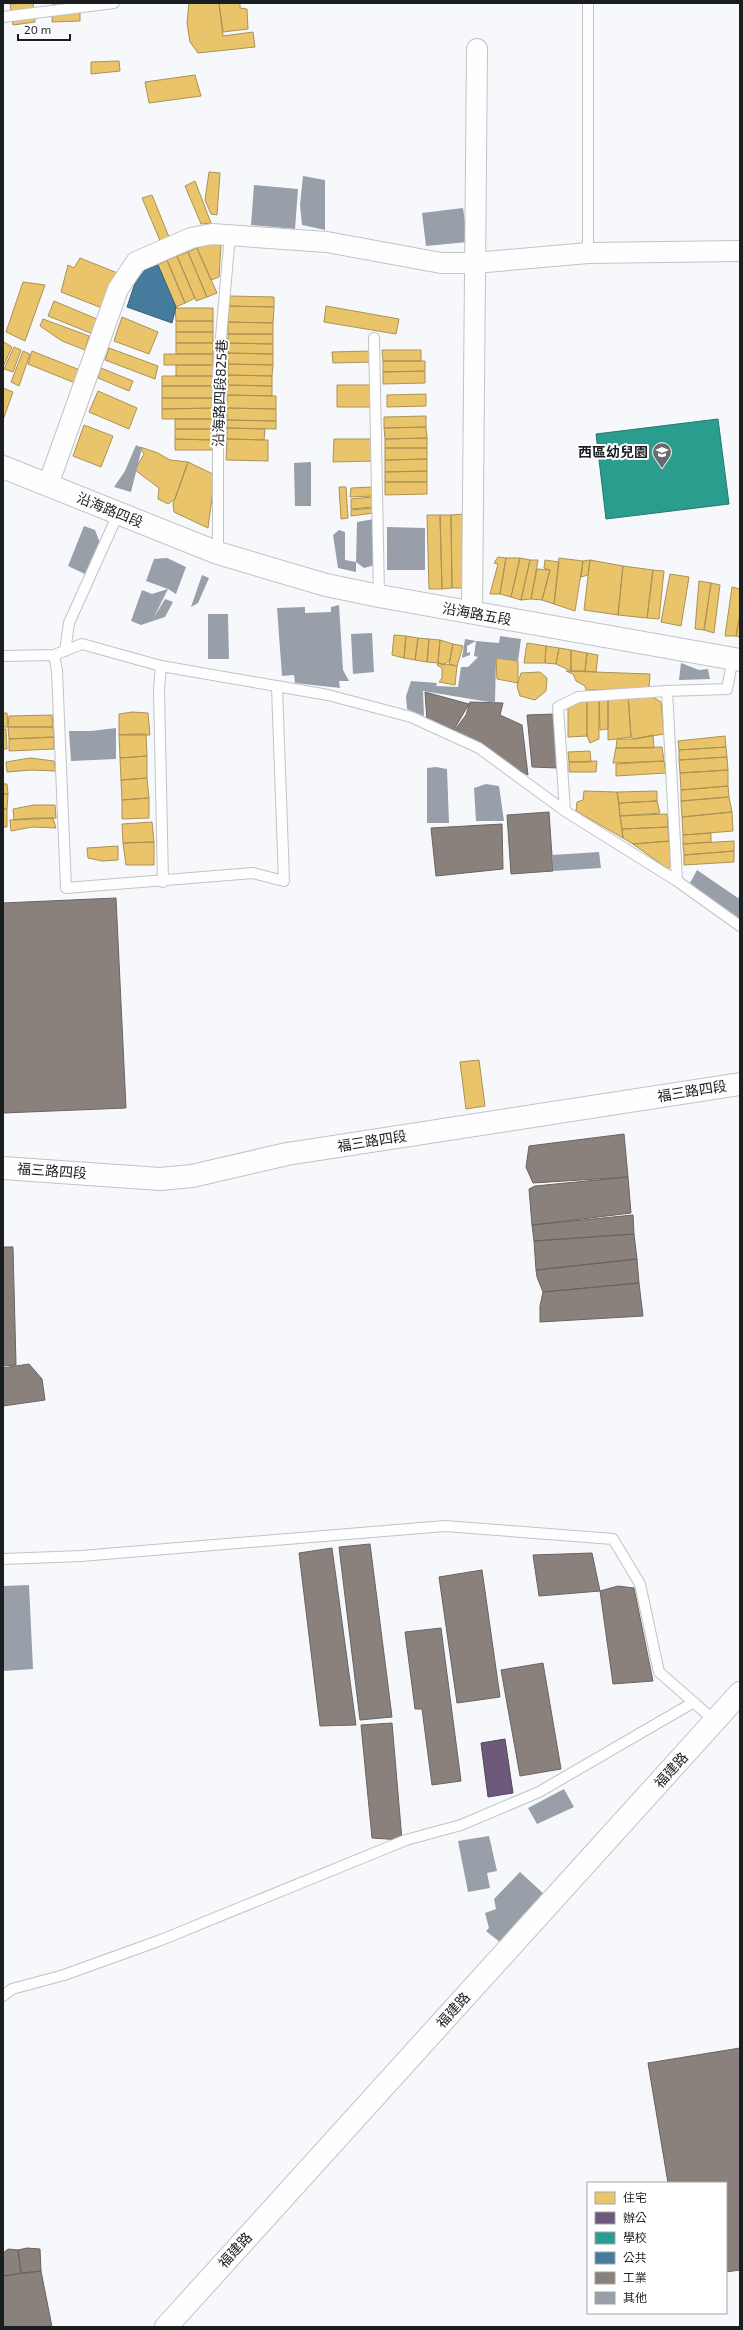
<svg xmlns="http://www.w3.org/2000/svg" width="743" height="2330" font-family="'Exo 2','Noto Sans TC',sans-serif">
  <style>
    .homes { fill: #e9c46a; stroke: #ab9254 }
    .offices { fill: #6d597a; stroke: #54475f }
    .schools { fill: #2a9d8f; stroke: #26776e }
    .public { fill: #457b9d; stroke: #385f78 }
    .industry { fill: #8a817c; stroke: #696361 }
    .building { fill: #989fa9 }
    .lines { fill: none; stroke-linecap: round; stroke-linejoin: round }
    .service-casing { stroke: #c1c3c6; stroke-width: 12 }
    .minor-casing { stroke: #c1c3c6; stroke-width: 22 }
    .tertiary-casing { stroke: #c1c3c6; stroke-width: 24 }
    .service { stroke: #fefefe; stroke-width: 10 }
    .minor { stroke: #fefefe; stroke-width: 20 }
    .tertiary { stroke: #fefefe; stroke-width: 22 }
    .labels { text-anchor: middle; stroke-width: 4; stroke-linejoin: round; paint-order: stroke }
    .street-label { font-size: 14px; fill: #1b1e21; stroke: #fff }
    .poi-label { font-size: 14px; font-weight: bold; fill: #1b1e21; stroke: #fff; text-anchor: end }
  </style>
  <rect width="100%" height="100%" fill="#f6f8fb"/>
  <!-- homes -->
  <path class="homes" d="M33 3 35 22 13 25 10 4Z
    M53 3H80V21L52 22Z
    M189 3H219L223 36 253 32 255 47 198 53 190 42 187 23Z
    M219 3H240V8L247 9 248 29 223 32Z
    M119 61 120 71 91 74V62Z
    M195 75 201 96 149 103 145 82Z
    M209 172 220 173 217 215 211 214 205 200Z
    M195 181 211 223 201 224 185 186Z
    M152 195 169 237 161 243 142 198Z
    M205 244 221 245 219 277 211 280 197 248Z
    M197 248 217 293 207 297 188 252Z
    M188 252 207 297 196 301 177 256Z
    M177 256 195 298 185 303 167 260Z
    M80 258 120 274 102 308 61 292 68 265 74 268Z
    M167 260 185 303 176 307 158 265Z
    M23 282 45 285 25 341 6 332Z
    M229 296 274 297V307L229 306Z
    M54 301 97 319 93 334 48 316Z
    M229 306 274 307 273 323 228 322Z
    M326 306 399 319 396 334 324 322Z
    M175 308H213V321H176Z
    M122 317 158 332 149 354 114 341Z
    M43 319 89 336 85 350 62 341 40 326Z
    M176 321H213V332H176Z
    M228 322 273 323V334H228Z
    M176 332H213V343H176Z
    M228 334H273V344L228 343Z
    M4 342 12 347 3 367V345Z
    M176 343H213V354H176Z
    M228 343 273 344V354L228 353Z
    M14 347 21 350 13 372 4 369Z
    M109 348 158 366 155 379 105 360Z
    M382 350H421V361H383Z
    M23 351 30 354 19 386 11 382Z
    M32 351 80 370 75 383 28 364Z
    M371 351V362L333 363 332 352Z
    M228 353 273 354V365L228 364Z
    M164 354H213V365H164Z
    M383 361H425V371L383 372Z
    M228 364 273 365 272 376 228 375Z
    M176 365H213V376H176Z
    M101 368 133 381 129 391 98 378Z
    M425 371V383L383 384V372Z
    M228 375 272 376V386L228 385Z
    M162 376H213V386H162Z
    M228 385 272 386V396L227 395Z
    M337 385H373V407H337Z
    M162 386H213V398H162Z
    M3 388 13 392 3 420Z
    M98 391 137 408 129 429 89 412Z
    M426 394V406L387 407V395Z
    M227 395 276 396V409L227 408Z
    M162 398H213V408L162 409Z
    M213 408V419H162V409Z
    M227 408 276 409V421L227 420Z
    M426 416V427L384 428V417Z
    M175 419H213V429H175Z
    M227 420 276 421V429L227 428Z
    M84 425 113 436 101 467 73 456Z
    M426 427 427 438 385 439 384 428Z
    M227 428 265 429 264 440 227 439Z
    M175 429H213V440L175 439Z
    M427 438V448H385V439Z
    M175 439 213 440V450H175Z
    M227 439 268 440V461L226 460Z
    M334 439H373L374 461 333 462Z
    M140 447 158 453 170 460 188 462 175 499 168 504 158 499 159 488 135 470 144 454Z
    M385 448H427V459L385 460Z
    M427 459V471L385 472V460Z
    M188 462 215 475 208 528 174 512 173 504Z
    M427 471V482H385V472Z
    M385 482H427V494L385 495Z
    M339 487H346L348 518 341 519Z
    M373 487V496L350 497 351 488Z
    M373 497V507L351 509V499Z
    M373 508V513L351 516V510Z
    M464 514 465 588H452L451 515Z
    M427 515H440L442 589H429Z
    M440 515H451L452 588 442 589Z
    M498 557 506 558 500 594H490L498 564 494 563Z
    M506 558H520L511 597 500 594Z
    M520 558 530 560 521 600 511 597Z
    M559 558 583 561 575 611 554 604Z
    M530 560H538L531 599 521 600Z
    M545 560 559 562 554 604 542 600 550 570 544 568Z
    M590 560 623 566 618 615 584 610Z
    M590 560 588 575 581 577 583 561Z
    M623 566 653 570 647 618 618 615Z
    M537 569 550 570 542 600 531 599Z
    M653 570 664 571 659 619 647 618Z
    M670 574 689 577 681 626 661 622Z
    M699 581 711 583 704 630 695 629Z
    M711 583 720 585 714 633 704 630Z
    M732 587 740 589V614L736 636H725Z
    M740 614V637L736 636Z
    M394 635 406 636 404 658 392 655Z
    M406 636 418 638 415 660 404 658Z
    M418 638 429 639 427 662 415 660Z
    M429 639 440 640 438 663 427 662Z
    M440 640 453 644 450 660 444 665 438 663Z
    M527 643 546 646 545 663H524Z
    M453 644 463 646 457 666 449 664Z
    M546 646 559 648 556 664 545 663Z
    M559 648 571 650V671L556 664Z
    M571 650 587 653 585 671H571Z
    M587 653 598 655 596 672 585 671Z
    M496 658 518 661V683L497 679Z
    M438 663 457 666 455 685 439 682 442 678V668L437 665Z
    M566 671 650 674 649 689 586 690 585 686 576 681 573 674Z
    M540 672 547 678 546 691 535 700 520 696 517 686 521 673Z
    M628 695 631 737 608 740V696Z
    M628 695H650L661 702 664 734 634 739 631 737Z
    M587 696 599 697V739L590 743 587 736Z
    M587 696V736L568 737V708L574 697Z
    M608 696V729L600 730 599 697Z
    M132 712 148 713 150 735H119V714Z
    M3 713H7L8 727H3Z
    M52 715 53 727H8L9 716Z
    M8 727H53L54 737 9 739Z
    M3 729H6L7 749H3Z
    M134 734H146L147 756 120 758 119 735Z
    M653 735 654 748H616L617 739H634Z
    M725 736 726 747 679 750 678 741Z
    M54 737V749L9 751V739Z
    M662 747 664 761 613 763 616 748Z
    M726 747 727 757 679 760V750Z
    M590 751 591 762H569L568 752Z
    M147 756V778L121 780 120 758Z
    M727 757 728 770 680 773 679 760Z
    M30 758 54 761 56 771 32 770 7 772 6 762Z
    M597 761 596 772H569V762Z
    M664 761 666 773 616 776V764Z
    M728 770V786L681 790 680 773Z
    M147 778 149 798 122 800 121 780Z
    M3 784H7L8 794H3Z
    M728 786 729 797 681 801V790Z
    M584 791 617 792 623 838 576 811 577 802 583 800Z
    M657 791V801L619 803 617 792Z
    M3 794H8L7 809H3Z
    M729 797 732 812 682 817 681 801Z
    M149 798V818L122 819V800Z
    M657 801 660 813 620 816 619 803Z
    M34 805H55L56 818 14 820 13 809Z
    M3 809H7V827H3Z
    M732 812 733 831 683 835 682 817Z
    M667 814 668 827 622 829 620 816Z
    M34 818H53L56 828 32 827 11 831 10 820Z
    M152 822 154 842 123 843 122 824Z
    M668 827 669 841 633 844 623 838 622 829Z
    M711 833V842L683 844V835Z
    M669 841 672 864 668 869 633 844Z
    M734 841V851L684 855 683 844Z
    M154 842V865H126L123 843Z
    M118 846V860L102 861 88 858 87 848Z
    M734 851V862L684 865V855Z
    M479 1060 485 1106 466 1109 460 1062Z"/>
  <!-- offices -->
  <path class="offices" d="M505 1739 513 1793 488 1797 481 1743Z"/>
  <!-- schools -->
  <path class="schools" d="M718 419 729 504 606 519 596 434Z"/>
  <!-- public -->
  <path class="public" d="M158 265 176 307 172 323 127 307 135 283 145 270Z"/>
  <!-- industry -->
  <path class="industry" d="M425 692 469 704 452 733 427 721Z
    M470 702 503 703 500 715 522 725 528 775 452 734 466 715Z
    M554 714 558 768 532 767 527 715Z
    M549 812 553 871 511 874 507 815Z
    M502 824 503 869 436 876 431 828Z
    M116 898 126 1108 3 1113V903Z
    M624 1134 628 1177 533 1183 526 1167 529 1146Z
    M628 1177 631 1213 532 1225 529 1189 535 1186Z
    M633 1215 634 1234 534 1241 532 1225Z
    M634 1234 637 1259 536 1270 534 1241Z
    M3 1247H13L16 1365 3 1366Z
    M637 1259 639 1283 543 1292 537 1277 536 1270Z
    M639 1283 643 1316 540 1322V1306L543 1292Z
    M29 1364 42 1379 45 1400 3 1406V1368Z
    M370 1544 392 1717 360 1720 339 1547Z
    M332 1548 356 1725 320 1726 299 1553Z
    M592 1553 600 1591 539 1596 533 1555Z
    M482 1570 500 1697 457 1703 439 1577Z
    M618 1586 634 1588 653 1681 613 1684 600 1591Z
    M441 1628 461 1781 432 1785 422 1709H415L405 1632Z
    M543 1663 561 1769 520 1776 501 1670Z
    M392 1723 402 1840 372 1838 361 1725Z
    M740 2048V2270L726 2272V2183H668L648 2063Z
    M27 2248 40 2249 41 2271 21 2273 18 2250Z
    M8 2249 18 2250 21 2273 3 2276V2253Z
    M41 2271 52 2327H3V2276Z"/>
  <!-- building -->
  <path class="building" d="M303 176 325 180V230L302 225 300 205Z
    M254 185 298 189 295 229 251 225Z
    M463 208 468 242 426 246 422 213Z
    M136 445 142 448 131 492 114 487 125 471Z
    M311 462V506H295L294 463Z
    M374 519 375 565 364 568 356 562 357 522Z
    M84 526 95 530 100 543 87 575 68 566Z
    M387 527 425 528V570H387Z
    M339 530 345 532V560L356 562V572L338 568 333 535Z
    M167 558 186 567 176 594 168 589 153 619 165 599 173 602 165 617 141 625 131 621 142 590 152 594 168 589 146 581 154 559Z
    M202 575 209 578 198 603 191 607Z
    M339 605 343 670 349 681H339L340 688 295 683 294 675 282 676 277 608 305 607V613L331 612V607Z
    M208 614H228L229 659H208Z
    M372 633 374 672 353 674 351 634Z
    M500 636 521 639 518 661 496 658 495 703 423 691 424 716 407 709 406 696 411 681 437 683 436 686 458 687 461 667H468L478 657 474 656 476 641 499 643Z
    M465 639 476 641 467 646V653L470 652V655L462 658Z
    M681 663 699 670 708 669 710 679 679 680Z
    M116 728V759L71 761 69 731H91Z
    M436 767 447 769 449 823H427V768Z
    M486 784 499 786 504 821H476L474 788Z
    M599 852 601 868 553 871 552 855Z
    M697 870 738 898 740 895V921L690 883Z
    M29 1585 33 1669 3 1671V1586Z
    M564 1789 574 1807 537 1824 528 1808Z
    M489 1836 497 1871 487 1873 490 1888 468 1892 458 1841Z
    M520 1872 545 1895 501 1943 486 1931 489 1928 485 1913 496 1909 494 1899Z"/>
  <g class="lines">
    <!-- service casing -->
    <g class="service-casing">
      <path id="service" d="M3 17 114 3
        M588 253V3
        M374 338 379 596
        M218 553V372L230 234
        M65 651 69 623 118 514
        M54 655 57 671 66 888 253 873 284 881 277 687
        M3 656 54 655 82 644 161 666 328 695 411 717 479 748 565 811 677 881 740 926
        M161 666 159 690 163 882
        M667 691 727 689 733 658
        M565 811 558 707 578 697 667 691 677 881
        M3 1559 81 1556 445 1526 613 1539 640 1584 659 1672 715 1721
        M3 1996 12 1989 64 1975 161 1940 406 1840 461 1825 539 1792 694 1702"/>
    </g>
    <!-- minor casing -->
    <g class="minor-casing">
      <path id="minor" d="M48 485 118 289 136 262 191 238 212 234 327 242 441 263H475L588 253 740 251
        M472 613 477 49"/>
    </g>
    <!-- tertiary casing -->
    <g class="tertiary-casing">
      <path id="tertiary" d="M3 467 218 553 326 585 379 596 740 660
        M3 1168 160 1179 192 1176 287 1154 740 1084
        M166 2327 740 1693"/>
    </g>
    <!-- service -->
    <use href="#service" class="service"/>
    <!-- minor -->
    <use href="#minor" class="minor"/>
    <!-- tertiary -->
    <use href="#tertiary" class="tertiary"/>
  </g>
  <!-- icons -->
  <defs>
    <g id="school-pin" transform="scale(1)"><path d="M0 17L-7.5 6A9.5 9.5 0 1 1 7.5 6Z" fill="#686a6d" stroke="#fff"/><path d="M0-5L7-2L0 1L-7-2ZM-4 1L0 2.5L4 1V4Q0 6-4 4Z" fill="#fff"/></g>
  </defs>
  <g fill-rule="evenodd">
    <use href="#school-pin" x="662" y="452"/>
  </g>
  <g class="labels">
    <!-- street labels -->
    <g class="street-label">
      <text transform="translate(220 393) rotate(-88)" y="5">沿海路四段825巷</text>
      <text transform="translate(110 510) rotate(22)" y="5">沿海路四段</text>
      <text transform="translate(477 614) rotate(10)" y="5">沿海路五段</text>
      <text transform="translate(692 1091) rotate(-9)" y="5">福三路四段</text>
      <text transform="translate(372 1141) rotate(-9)" y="5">福三路四段</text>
      <text transform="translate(52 1171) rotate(4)" y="5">福三路四段</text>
      <text transform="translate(671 1770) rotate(-48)" y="5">福建路</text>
      <text transform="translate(453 2010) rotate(-48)" y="5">福建路</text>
      <text transform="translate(235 2250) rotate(-48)" y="5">福建路</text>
    </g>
    <!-- poi labels -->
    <g class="poi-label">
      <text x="648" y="457">西區幼兒園</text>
    </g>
  </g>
  <!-- border -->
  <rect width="743" height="2330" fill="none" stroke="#1b1e21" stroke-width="8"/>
  <!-- legend -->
  <rect x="587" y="2182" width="140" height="132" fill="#ffffff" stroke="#a4a5a6"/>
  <rect x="595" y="2192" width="20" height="12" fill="#e9c46a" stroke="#a4a5a6"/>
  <text x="623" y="2202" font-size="12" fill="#1b1e21">住宅</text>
  <rect x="595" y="2212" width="20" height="12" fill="#6d597a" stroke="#a4a5a6"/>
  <text x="623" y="2222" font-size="12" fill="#1b1e21">辦公</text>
  <rect x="595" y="2232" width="20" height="12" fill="#2a9d8f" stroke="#a4a5a6"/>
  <text x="623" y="2242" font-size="12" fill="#1b1e21">學校</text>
  <rect x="595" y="2252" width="20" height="12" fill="#457b9d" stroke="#a4a5a6"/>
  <text x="623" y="2262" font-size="12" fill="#1b1e21">公共</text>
  <rect x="595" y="2272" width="20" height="12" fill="#8a817c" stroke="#a4a5a6"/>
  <text x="623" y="2282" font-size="12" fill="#1b1e21">工業</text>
  <rect x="595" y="2292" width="20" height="12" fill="#989fa9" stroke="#a4a5a6"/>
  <text x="623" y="2302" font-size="12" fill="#1b1e21">其他</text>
  <!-- scale -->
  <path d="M18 34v6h52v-6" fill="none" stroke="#1b1e21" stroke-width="2"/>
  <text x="24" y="34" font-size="12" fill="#1b1e21" stroke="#ffffff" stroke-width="3" paint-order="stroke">20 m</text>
</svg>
